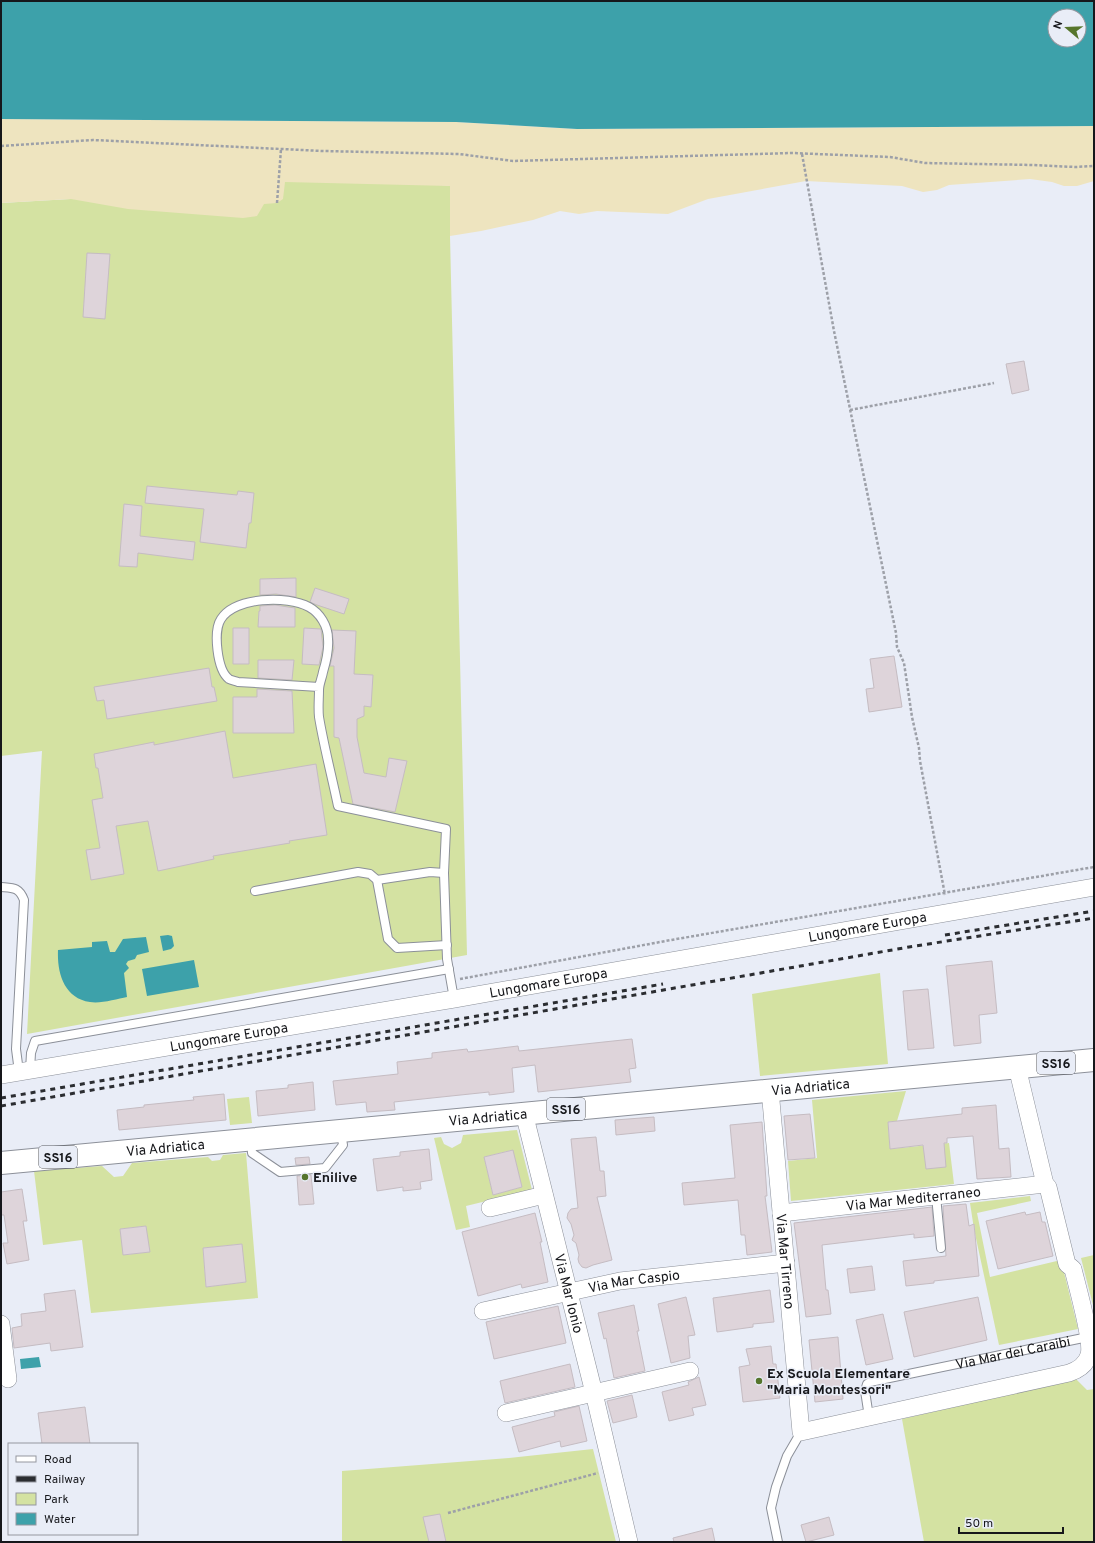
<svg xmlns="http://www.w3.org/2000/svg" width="1095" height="1543" font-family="Overpass,sans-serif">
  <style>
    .green { fill: #d4e2a2; fill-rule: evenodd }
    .sand { fill: #eee4bf }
    .water { fill: #3da1aa; fill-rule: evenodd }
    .building { fill: #ded4da; stroke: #c5bcc2 }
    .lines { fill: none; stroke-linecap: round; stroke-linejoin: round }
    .service-casing { stroke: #8c9099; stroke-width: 10 }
    .minor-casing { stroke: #8c9099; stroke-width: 18 }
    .primary-casing { stroke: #8c9099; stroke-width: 24 }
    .path { stroke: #9da0a8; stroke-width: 2.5; stroke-dasharray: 3 2; stroke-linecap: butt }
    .service { stroke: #fff; stroke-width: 8 }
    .minor { stroke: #fff; stroke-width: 17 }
    .primary { stroke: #fff; stroke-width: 22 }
    .rail { stroke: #2b2d31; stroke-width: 3; stroke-dasharray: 5 5; stroke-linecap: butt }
    .poi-dot { fill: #56752c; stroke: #e9edf7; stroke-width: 1.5 }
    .labels { text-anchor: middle; stroke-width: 3; stroke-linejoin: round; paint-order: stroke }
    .shield { fill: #e9edf7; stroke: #55575d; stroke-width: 1 }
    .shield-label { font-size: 13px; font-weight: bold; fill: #16171b }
    .street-label { font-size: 14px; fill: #16171b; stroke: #e9edf7 }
    .poi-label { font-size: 14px; font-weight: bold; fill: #16171b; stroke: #e9edf7; text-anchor: start }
  </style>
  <rect width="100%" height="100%" fill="#e9edf7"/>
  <!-- green -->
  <path class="green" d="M73 141 450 186V236L467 955 27 1034 42 751 1 756V203L70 199Z
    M880 973 888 1064 760 1076 752 994Z
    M906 1091 897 1121 888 1122 890 1149 949 1143 954 1184 791 1201 788 1161 817 1158 812 1100Z
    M249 1097 252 1123 230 1125 227 1099Z
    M517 1130 532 1190 466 1206 470 1227 456 1230 434 1138 441 1137 444 1144 452 1148 461 1143 463 1135ZM512 1150 522 1187 493 1195 484 1157Z
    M246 1153 258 1298 91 1313 82 1240 43 1245 34 1171 102 1166 114 1177 123 1176 132 1163 208 1157 212 1161 220 1160 223 1155ZM146 1226 149 1252 124 1255 120 1229ZM241 1244 246 1282 206 1287 203 1248Z
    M1030 1196 1031 1201 977 1213 990 1277 1061 1260 1078 1329 999 1345 974 1229 970 1203Z
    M1094 1255V1309L1081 1258Z
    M1076 1379 1087 1390 1094 1389V1542H924L902 1419Z
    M593 1449 616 1542H342V1471L509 1458Z"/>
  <!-- sand -->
  <path class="sand" d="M1 119 456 122 577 129 1094 126V181L1077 186H1064L1052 182 1030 179 949 185 937 190 923 192 902 186 806 181 708 199 668 214 597 211 579 214 560 211 533 220 481 231 450 236V186L285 182 283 199 277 203 264 204 257 216 243 218 128 209 71 199 1 203Z"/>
  <!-- water -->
  <path class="water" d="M1 1H1094V126L577 129 456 122 1 119ZM1055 16H1079V40H1055Z
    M168 935 172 936 174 946 171 949 163 951 160 936Z
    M146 937 149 952 137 955 135 959 128 961 126 964 129 968 124 973 127 997C117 999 100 1004 90 1002 64 998 57 973 58 950L92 947V942L107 941 110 952H115L123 939Z
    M194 960 199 987 147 996 142 969Z
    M39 1357 41 1367 21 1369 20 1359Z"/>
  <!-- building -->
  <path class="building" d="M87 253 110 254 105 319 83 317Z
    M1024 361 1029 390 1012 394 1006 364Z
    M147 486 237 495 238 491 254 493 251 523H249L246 548 200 542 204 509 145 503Z
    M124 504 142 506 140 536 195 542 193 560 138 553 137 567 119 566Z
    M296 578V597L276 594 260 595V579Z
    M315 588 349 599 344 614 317 605 310 602Z
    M275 605 295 608V627H258L259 611H260V606Z
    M233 628H249V664H233Z
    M304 628 321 629 323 647 319 665 302 664Z
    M332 630 356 631 354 674 373 675 371 707 364 706V716L357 719V737L364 773 386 777 389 758 407 761 395 812 353 804 339 738 334 737V666H330L334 648Z
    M894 656 902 707 869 712 866 689 874 688 870 659Z
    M258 660H294L292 680 258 678Z
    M209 668 212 687H214L217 701 107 719 104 700 97 701 94 687Z
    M257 689 292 691 294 733H233V697H257Z
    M225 731 233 778 316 764 327 835 289 841 290 843 213 856 214 859 158 871 148 821 116 826 124 874 91 880 86 850 100 848 92 800 103 798 98 768H96L94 754 154 742V745Z
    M992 961 997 1013 979 1015 981 1043 954 1046 946 966Z
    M928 989 934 1048 908 1050 903 991Z
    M632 1039 636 1068 629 1069 631 1082 538 1092 535 1065 512 1068 514 1092 489 1095V1092L394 1102 395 1110 367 1112 366 1102 336 1105 333 1081 398 1074 397 1062 432 1058V1053L467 1049 468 1052 518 1046 519 1051Z
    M313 1082 315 1110 258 1116 256 1091 288 1088V1085Z
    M224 1094 226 1120 119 1130 117 1110 144 1107V1105L194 1100 193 1097Z
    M996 1105 999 1149 1009 1148 1011 1177 977 1179 973 1136 947 1138V1143H944L946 1167 926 1169 923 1145 890 1149 888 1122 962 1114V1108Z
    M810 1114 815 1158 788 1160 784 1116Z
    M654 1117 655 1131 616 1135 615 1120Z
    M762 1122 767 1196H765L772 1252 747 1255 745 1235H741L738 1200 684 1205 682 1183 735 1178 730 1125Z
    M596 1137 600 1171H604L606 1196 597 1197 612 1260 593 1265 586 1268 582 1267 579 1263 578 1259 579 1255 576 1243 572 1240 574 1235 571 1224 567 1218 568 1213 571 1209 578 1208 571 1139Z
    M429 1149 432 1180 420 1182 421 1189 403 1191V1187L377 1191 373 1159 400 1156V1152Z
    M513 1150 522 1187 493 1195 484 1157Z
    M309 1157 310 1164 296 1165 295 1158Z
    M311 1175 314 1204 299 1205 297 1176Z
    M22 1189 27 1221H23L29 1260 7 1264 3 1243H8L4 1215H1V1192Z
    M966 1204 969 1226 974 1224 979 1276 934 1281V1283L906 1286 903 1261 946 1256 943 1206Z
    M932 1207 934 1236 914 1238V1234L822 1245 826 1290H828L831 1314 806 1317 794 1223Z
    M1025 1212 1026 1215 1040 1212 1042 1222H1045L1053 1256 998 1269 986 1221Z
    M535 1213 542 1242H540L548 1282 522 1288 521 1284 478 1296 462 1232Z
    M146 1226 150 1252 123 1255 120 1229Z
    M242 1244 246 1282 206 1287 203 1248Z
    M872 1266 875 1290 850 1293 847 1269Z
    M75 1290 83 1347 51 1351 50 1343 14 1348 12 1328 22 1326 21 1314 46 1311 44 1294Z
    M770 1290 774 1322 753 1324V1327L717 1332 713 1298Z
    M686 1297 695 1335 688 1336 690 1358 671 1363 658 1304Z
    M978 1297 987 1340 914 1357 904 1312Z
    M634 1305 639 1331H637L645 1371 614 1378 606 1338 604 1339 598 1313Z
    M558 1306 566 1343 494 1359 486 1322Z
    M883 1314 893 1359 866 1365 856 1320Z
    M838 1337 843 1399 815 1402 809 1340Z
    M771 1346 773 1364H776L780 1398 743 1402 739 1367 750 1365 746 1349Z
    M570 1364 575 1387 505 1403 500 1381Z
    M699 1377 706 1405 692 1408 694 1415 669 1421 662 1392 689 1385 688 1382Z
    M632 1395 637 1417 613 1423 607 1401Z
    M579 1406 587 1441 561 1447 560 1441 519 1452 512 1427 555 1416 554 1412Z
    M85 1407 90 1444H42L38 1413Z
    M440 1514 446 1542H429L423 1517Z
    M829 1517 834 1535 806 1542 801 1525Z
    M712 1528 715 1542H674L673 1538Z"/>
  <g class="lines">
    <!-- service casing -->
    <g class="service-casing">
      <g id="service">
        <path d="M319 687 238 682C235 681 231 680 229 679 217 670 213 631 221 619 235 597 287 595 309 607 320 613 328 626 328 639 329 650 326 662 323 672 322 678 319 684 319 690 319 699 318 708 319 717 324 747 332 777 338 806L446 829 444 873 447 959 454 999"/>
        <path d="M377 880 430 872 444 873"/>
        <path d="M1 887C13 888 19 887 24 900L16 1049 19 1072"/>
        <path d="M255 891 358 872 370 874 377 880 388 939 397 948 447 945"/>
        <path d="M30 1070 31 1053 35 1041 449 969"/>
        <path d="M251 1140 252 1153 280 1172 325 1168 343 1145 341 1132"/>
        <path d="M936 1196 941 1248"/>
        <path id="s1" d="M869 1417 865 1391 867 1384 870 1382 1088 1337"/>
        <path d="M778 1542 771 1508 776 1487 787 1456 801 1432"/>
      </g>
    </g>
    <!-- minor casing -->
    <g class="minor-casing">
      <g id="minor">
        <path id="s2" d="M1 1075 454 999 1094 887"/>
        <path id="s3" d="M770 1090 801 1432 1069 1373C1078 1370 1086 1365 1089 1355 1093 1341 1077 1286 1073 1269L1067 1264 1048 1187 1045 1184"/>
        <path id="s4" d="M524 1113 594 1393 629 1542"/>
        <path d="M490 1208 544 1195"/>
        <path id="s5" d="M781 1213 1045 1184 1017 1067"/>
        <path id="s6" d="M483 1311 620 1281 786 1263"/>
        <path d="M1 1324 8 1379"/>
        <path d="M506 1413 690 1371"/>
      </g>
    </g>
    <!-- primary casing -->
    <g class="primary-casing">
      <g id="primary">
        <path id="s7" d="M1 1163 1094 1060"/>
      </g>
    </g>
    <!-- path -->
    <path class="path" d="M1 146 93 140 323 151 459 154 513 161 792 153 890 157 925 163 1033 165 1075 167 1094 166
      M802 154 834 331 896 633 897 647 904 663 912 717 919 748 920 761 945 895
      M277 203 281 149
      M850 410 994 383
      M460 979 671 940 1094 867
      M448 1513 598 1473"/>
    <!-- service -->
    <use href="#service" class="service"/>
    <!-- minor -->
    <use href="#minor" class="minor"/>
    <!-- primary -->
    <use href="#primary" class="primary"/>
    <!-- rail -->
    <path class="rail" d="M945 935 1094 911
      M1 1098 663 984
      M1 1106 909 947 1094 918"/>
  </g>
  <!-- markers -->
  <g class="poi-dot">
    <circle cx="305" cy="1177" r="4"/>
    <circle cx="759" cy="1381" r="4"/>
  </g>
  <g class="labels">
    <!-- shield labels -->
    <g class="shield">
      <rect x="1037" y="1052" width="38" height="22" rx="3"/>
      <rect x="547" y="1098" width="38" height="22" rx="3"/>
      <rect x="39" y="1146" width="38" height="22" rx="3"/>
    </g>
    <g class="shield-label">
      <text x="1056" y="1068">SS16</text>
      <text x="566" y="1114">SS16</text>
      <text x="58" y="1162">SS16</text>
    </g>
    <!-- street labels -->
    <g class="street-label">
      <text dy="5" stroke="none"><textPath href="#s2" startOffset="879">Lungomare Europa</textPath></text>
      <text dy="5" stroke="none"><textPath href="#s2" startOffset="555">Lungomare Europa</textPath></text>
      <text dy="5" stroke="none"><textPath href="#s2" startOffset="231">Lungomare Europa</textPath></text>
      <text dy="5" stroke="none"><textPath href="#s7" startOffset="813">Via Adriatica</textPath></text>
      <text dy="5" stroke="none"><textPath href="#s7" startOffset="489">Via Adriatica</textPath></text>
      <text dy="5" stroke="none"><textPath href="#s7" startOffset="165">Via Adriatica</textPath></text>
      <text dy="5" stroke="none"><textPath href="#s5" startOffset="133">Via Mar Mediterraneo</textPath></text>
      <text dy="5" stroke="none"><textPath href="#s3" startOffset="172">Via Mar Tirreno</textPath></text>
      <text dy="5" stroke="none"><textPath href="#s6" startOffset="154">Via Mar Caspio</textPath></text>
      <text dy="5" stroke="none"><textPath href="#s4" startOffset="186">Via Mar Ionio</textPath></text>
      <text dy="5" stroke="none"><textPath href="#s1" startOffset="183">Via Mar dei Caraibi</textPath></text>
    </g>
    <!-- poi labels -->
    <g class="poi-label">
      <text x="313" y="1182">Enilive</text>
      <text x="767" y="1378">Ex Scuola Elementare<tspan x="767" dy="16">"Maria Montessori"</tspan></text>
    </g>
  </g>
  <!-- border -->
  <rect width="1095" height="1543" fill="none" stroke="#16171b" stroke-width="4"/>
  <!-- legend -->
  <rect x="8" y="1443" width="130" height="92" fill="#e9edf7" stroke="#95979f"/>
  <rect x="16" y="1456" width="20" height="6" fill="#ffffff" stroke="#95979f"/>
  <text x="44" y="1463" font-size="12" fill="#16171b">Road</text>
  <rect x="16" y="1476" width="20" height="6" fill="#2b2d31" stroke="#95979f"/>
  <text x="44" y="1483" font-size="12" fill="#16171b">Railway</text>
  <rect x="16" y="1493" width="20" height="12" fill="#d4e2a2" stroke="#95979f"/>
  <text x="44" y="1503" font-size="12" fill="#16171b">Park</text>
  <rect x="16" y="1513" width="20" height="12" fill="#3da1aa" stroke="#95979f"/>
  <text x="44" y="1523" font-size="12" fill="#16171b">Water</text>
  <!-- north arrow -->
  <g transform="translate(1067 28) rotate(289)"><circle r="19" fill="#e9edf7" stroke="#95979f"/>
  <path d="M0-3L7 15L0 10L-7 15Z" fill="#56752c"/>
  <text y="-6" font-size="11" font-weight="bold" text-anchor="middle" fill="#16171b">N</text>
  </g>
  <!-- scale -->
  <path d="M959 1527v6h104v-6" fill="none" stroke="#16171b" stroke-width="2"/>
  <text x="965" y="1527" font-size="12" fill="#16171b" stroke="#e9edf7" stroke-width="3" paint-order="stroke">50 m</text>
</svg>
